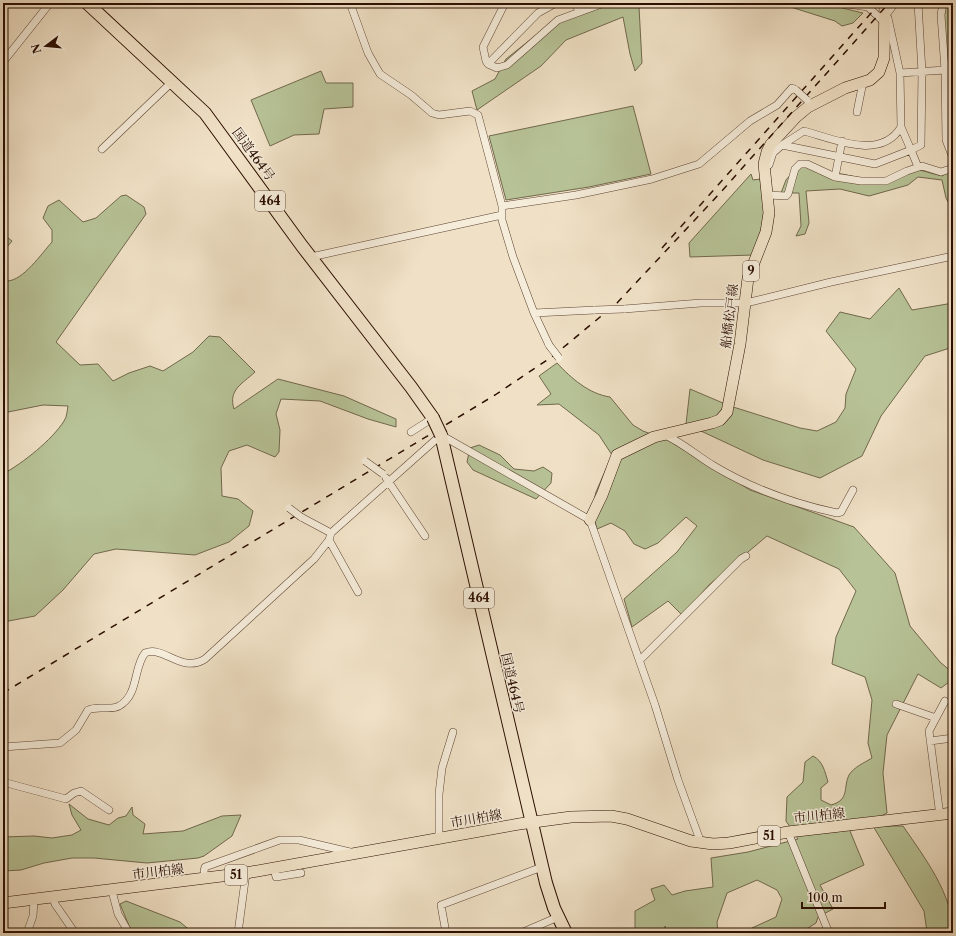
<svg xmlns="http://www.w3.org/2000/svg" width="956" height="936" font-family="'Libre Caslon Text','Noto Serif JP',serif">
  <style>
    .green { fill: #b7c397; stroke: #71684c }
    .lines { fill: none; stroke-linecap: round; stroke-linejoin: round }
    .street-casing { stroke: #5c4332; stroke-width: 8 }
    .primary-casing { stroke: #2b0e01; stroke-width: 12 }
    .highway-casing { stroke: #2b0e01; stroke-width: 14 }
    .street { stroke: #f5ecda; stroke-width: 7 }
    .primary { stroke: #f0e1c6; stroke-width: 11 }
    .highway { stroke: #f0e1c6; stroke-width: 12 }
    .rail { stroke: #2b0e01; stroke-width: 1.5; stroke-dasharray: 7 7; stroke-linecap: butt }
    .street-bridge-casing { stroke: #5c4332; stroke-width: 8; stroke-linecap: butt }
    .highway-bridge-casing { stroke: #2b0e01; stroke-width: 14; stroke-linecap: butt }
    .street-bridge { stroke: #f5ecda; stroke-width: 7 }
    .highway-bridge { stroke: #f0e1c6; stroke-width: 12 }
    .labels { text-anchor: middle; stroke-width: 3; stroke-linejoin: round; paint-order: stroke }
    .shield { fill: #f5ecda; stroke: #685142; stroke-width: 1 }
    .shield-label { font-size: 12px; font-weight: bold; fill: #2b0e01 }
    .street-label { font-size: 13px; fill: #2b0e01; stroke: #f5ecda }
  </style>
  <rect width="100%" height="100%" fill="#f0e1c6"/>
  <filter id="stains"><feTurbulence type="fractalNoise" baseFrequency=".005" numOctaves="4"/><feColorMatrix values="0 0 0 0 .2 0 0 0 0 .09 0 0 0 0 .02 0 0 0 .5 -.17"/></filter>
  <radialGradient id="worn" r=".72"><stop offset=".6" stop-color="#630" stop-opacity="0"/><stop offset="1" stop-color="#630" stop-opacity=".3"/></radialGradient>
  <!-- green -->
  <path class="green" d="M613 3H648L639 7 642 63 635 71 630 54 623 17 566 40 541 66 477 110 472 91 495 79 506 59 560 16 580 15Z
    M778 3H822L863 13 853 23 842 26 835 21Z
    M947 3H953V118C949 89 938 29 947 3Z
    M321 71 326 83H353V107L324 109 319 134 294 135 270 146 251 100Z
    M633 106 651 174 589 187 506 200 489 136Z
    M799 165 880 182 916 169 942 176 953 169V211L946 198 942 180 918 177 908 185 869 196 840 189 806 191 809 223 805 234 796 236 801 226 799 193H781L786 180Z
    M751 174 753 180 760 179C766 215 765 221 753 255L690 257 689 243Z
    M126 195 144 207 146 214 56 342 80 365 98 364 113 381 129 373 150 366 163 371 193 352 209 336 220 337 255 372C242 384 228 390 234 409L278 379 344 396 396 419V427L368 419 320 401 281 399 276 414 280 430 279 452 275 457 247 445 229 451 221 468 222 496 238 499 253 511 249 526 229 542 195 555 116 549 94 554 63 590 35 616 3 622V474C23 463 52 440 64 421 67 417 67 411 68 406L43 405 8 412 3 409V370L8 351 3 347V277L7 281C23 281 42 253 52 242V230L43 218 48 206 59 200 83 222 96 218 121 196Z
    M3 234 12 241 6 248 3 246Z
    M899 288 912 310 953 303V347L925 356 881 416 862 456 820 478 763 460 686 424 690 389 730 406 800 428 817 431 836 422 845 408 846 394 856 369 826 331 840 312 870 319Z
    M557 363C571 378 589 394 610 397L633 425 643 431 669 441 750 490 854 527 895 573 910 626 940 662 953 673V679L941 688 918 674 887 735 883 773 887 813 850 831 864 865 820 885 833 909 818 917 816 923 800 933H755L752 928 776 917 782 899 777 890 757 880 727 893 717 922 718 933H667L665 926V933H635V911L655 900 651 889 664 885 672 895 685 891 713 887 711 858 748 852 798 839 786 821 787 797 803 782 805 762 813 756C823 761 825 772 828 782L821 788V800L831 805C850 800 843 787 849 775 854 767 864 763 872 758L868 743 872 700 865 677 832 664 836 637 856 591 839 569 767 536 710 584 682 615 668 601 632 627 624 599 677 552 697 526 686 517 658 543 645 549 634 544 625 531 611 523 597 529 592 509 596 492 612 455 599 435 559 404 537 405 551 394 539 376Z
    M479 445 500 455 514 469 534 471 543 467 552 473 551 483 536 499 473 470 467 462 470 448Z
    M69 804 88 819 109 825 118 818 126 816 132 807 133 815 145 824 143 834 183 831 222 816 241 815 232 836 204 856 198 858 147 863 94 858H72L44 863 21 870 3 871V837L34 836 52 838 72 835 81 830 72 815Z
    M873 826H903C924 857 953 894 953 933L927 932 924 911Z
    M126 901 180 922 193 933H132L120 904Z"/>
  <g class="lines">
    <!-- street casing -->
    <g class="street-casing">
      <path id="street" d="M350 3 368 53 380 74 411 95 432 113 439 115 470 111 478 115 502 206V220L513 257 534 313 595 310
        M505 3 483 47 486 61 488 64 497 68 507 65 558 20 604 3
        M575 3 579 11
        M841 3 868 7 884 22
        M885 16 895 3
        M3 62 50 3
        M488 64 538 13 556 3
        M945 70 946 140 953 158
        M900 73 945 70 941 15 943 3
        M857 112 863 82
        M782 145 804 131C834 139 881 161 901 127
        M102 149 173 81
        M769 165 773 153 782 145 875 164 911 150 901 127 900 73 888 18
        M918 167 911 150 921 145 922 72 918 3
        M835 177 842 141
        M769 195 786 196 788 194 795 169 800 164H807L835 177 861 181H886L907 171 922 166 941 172 950 169 953 164
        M502 206 576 195 652 179 699 164 750 121 777 105 792 88 796 90
        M311 257 502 215
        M624 309 701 303H746L831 282 953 256
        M534 313 549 345
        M411 432 433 418
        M665 435C683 443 697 456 714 466 751 488 795 504 837 513L841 512 853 490
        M386 478 425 536
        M301 517 331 533 441 435 590 520 655 705 678 780 701 843
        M329 540 358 592
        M640 660 741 559 746 556
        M896 704 936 718
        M930 741 953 738
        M3 747 60 743 76 730 88 710C98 705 110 711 119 706 139 695 133 668 145 653 164 645 181 674 205 659L314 559 329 540 331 533
        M3 782 66 799 74 793 81 791 109 810
        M940 816 929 731 945 701
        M788 832 829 933
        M439 839V794L442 768 453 732
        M274 868 276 877 301 873
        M205 879 204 871 205 867 280 840H299L350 852
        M112 891 118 914 129 933
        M53 898 55 904 75 933
        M27 933 33 916 34 900
        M238 933 246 873
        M446 933 441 905 542 867
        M521 933 558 917"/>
    </g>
    <!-- primary casing -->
    <g class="primary-casing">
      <path id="primary" d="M590 520 602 495 617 455 654 437 712 423 720 420 727 412 740 344 748 278 766 232 769 213 764 164 767 152 771 144 796 117 808 107 845 88 870 80 879 72 884 58 885 3
        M3 903 246 873 519 824 571 817 611 816 627 819 691 841 713 844 729 843 788 832 953 813"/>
    </g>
    <!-- highway casing -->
    <g class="highway-casing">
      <path id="highway" d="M87 3 205 113 302 246 411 387 433 418
        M441 435 546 883 554 908 566 933"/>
    </g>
    <!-- street -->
    <use href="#street" class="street"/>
    <!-- primary -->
    <use href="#primary" class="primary"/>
    <!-- highway -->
    <use href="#highway" class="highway"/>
    <!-- rail -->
    <path class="rail" d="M662 248 880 3
      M3 693 495 395 553 356 617 303 721 192 889 3"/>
    <!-- street-bridge casing -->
    <g class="street-bridge-casing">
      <path id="street-bridge" d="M796 90 807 100
        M595 310 624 309
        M549 345 559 358
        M365 461 383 474
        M289 508 301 517"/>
    </g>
    <!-- highway-bridge casing -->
    <g class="highway-bridge-casing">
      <path id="highway-bridge" d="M433 418 441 435"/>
    </g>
    <!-- street-bridge -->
    <use href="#street-bridge" class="street-bridge"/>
    <!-- highway-bridge -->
    <use href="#highway-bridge" class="highway-bridge"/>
  </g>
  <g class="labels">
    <!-- shield labels -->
    <g class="shield">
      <rect x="255" y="191" width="30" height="20" rx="3"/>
      <rect x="743" y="261" width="16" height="20" rx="3"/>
      <rect x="464" y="588" width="30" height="20" rx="3"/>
      <rect x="758" y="826" width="22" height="20" rx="3"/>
      <rect x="225" y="865" width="22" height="20" rx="3"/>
    </g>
    <g class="shield-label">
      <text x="270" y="205">464</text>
      <text x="751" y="275">9</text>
      <text x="479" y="602">464</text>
      <text x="769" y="840">51</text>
      <text x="236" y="879">51</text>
    </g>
    <!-- street labels -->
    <g class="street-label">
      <text transform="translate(254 154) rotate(54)" y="5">国道464号</text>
      <text transform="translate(729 316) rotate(-83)" y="5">船橋松戸線</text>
      <text transform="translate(513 683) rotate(77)" y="5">国道464号</text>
      <text transform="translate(819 815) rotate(-6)" y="5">市川柏線</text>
      <text transform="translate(476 818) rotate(-10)" y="5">市川柏線</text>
      <text transform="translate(158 871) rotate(-7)" y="5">市川柏線</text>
    </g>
  </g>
  <!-- margin -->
  <rect width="956" height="936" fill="none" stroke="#f0e1c6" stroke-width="16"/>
  <rect x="4" y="4" width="948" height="928" fill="none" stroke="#2b0e01" stroke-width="2"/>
  <rect x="8" y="8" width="940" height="920" fill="none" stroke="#2b0e01"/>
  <!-- north arrow -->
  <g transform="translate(46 46) rotate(254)" stroke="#f5ecda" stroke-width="3" paint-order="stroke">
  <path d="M0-3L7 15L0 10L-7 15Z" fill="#2b0e01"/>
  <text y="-6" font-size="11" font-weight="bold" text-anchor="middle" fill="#2b0e01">N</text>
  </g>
  <!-- scale -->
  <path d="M802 902v6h83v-6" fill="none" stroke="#2b0e01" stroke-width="2"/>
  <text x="808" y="902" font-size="12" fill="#2b0e01" stroke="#f5ecda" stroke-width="3" paint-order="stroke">100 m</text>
  <rect width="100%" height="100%" filter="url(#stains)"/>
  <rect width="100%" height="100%" fill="url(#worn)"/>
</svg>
